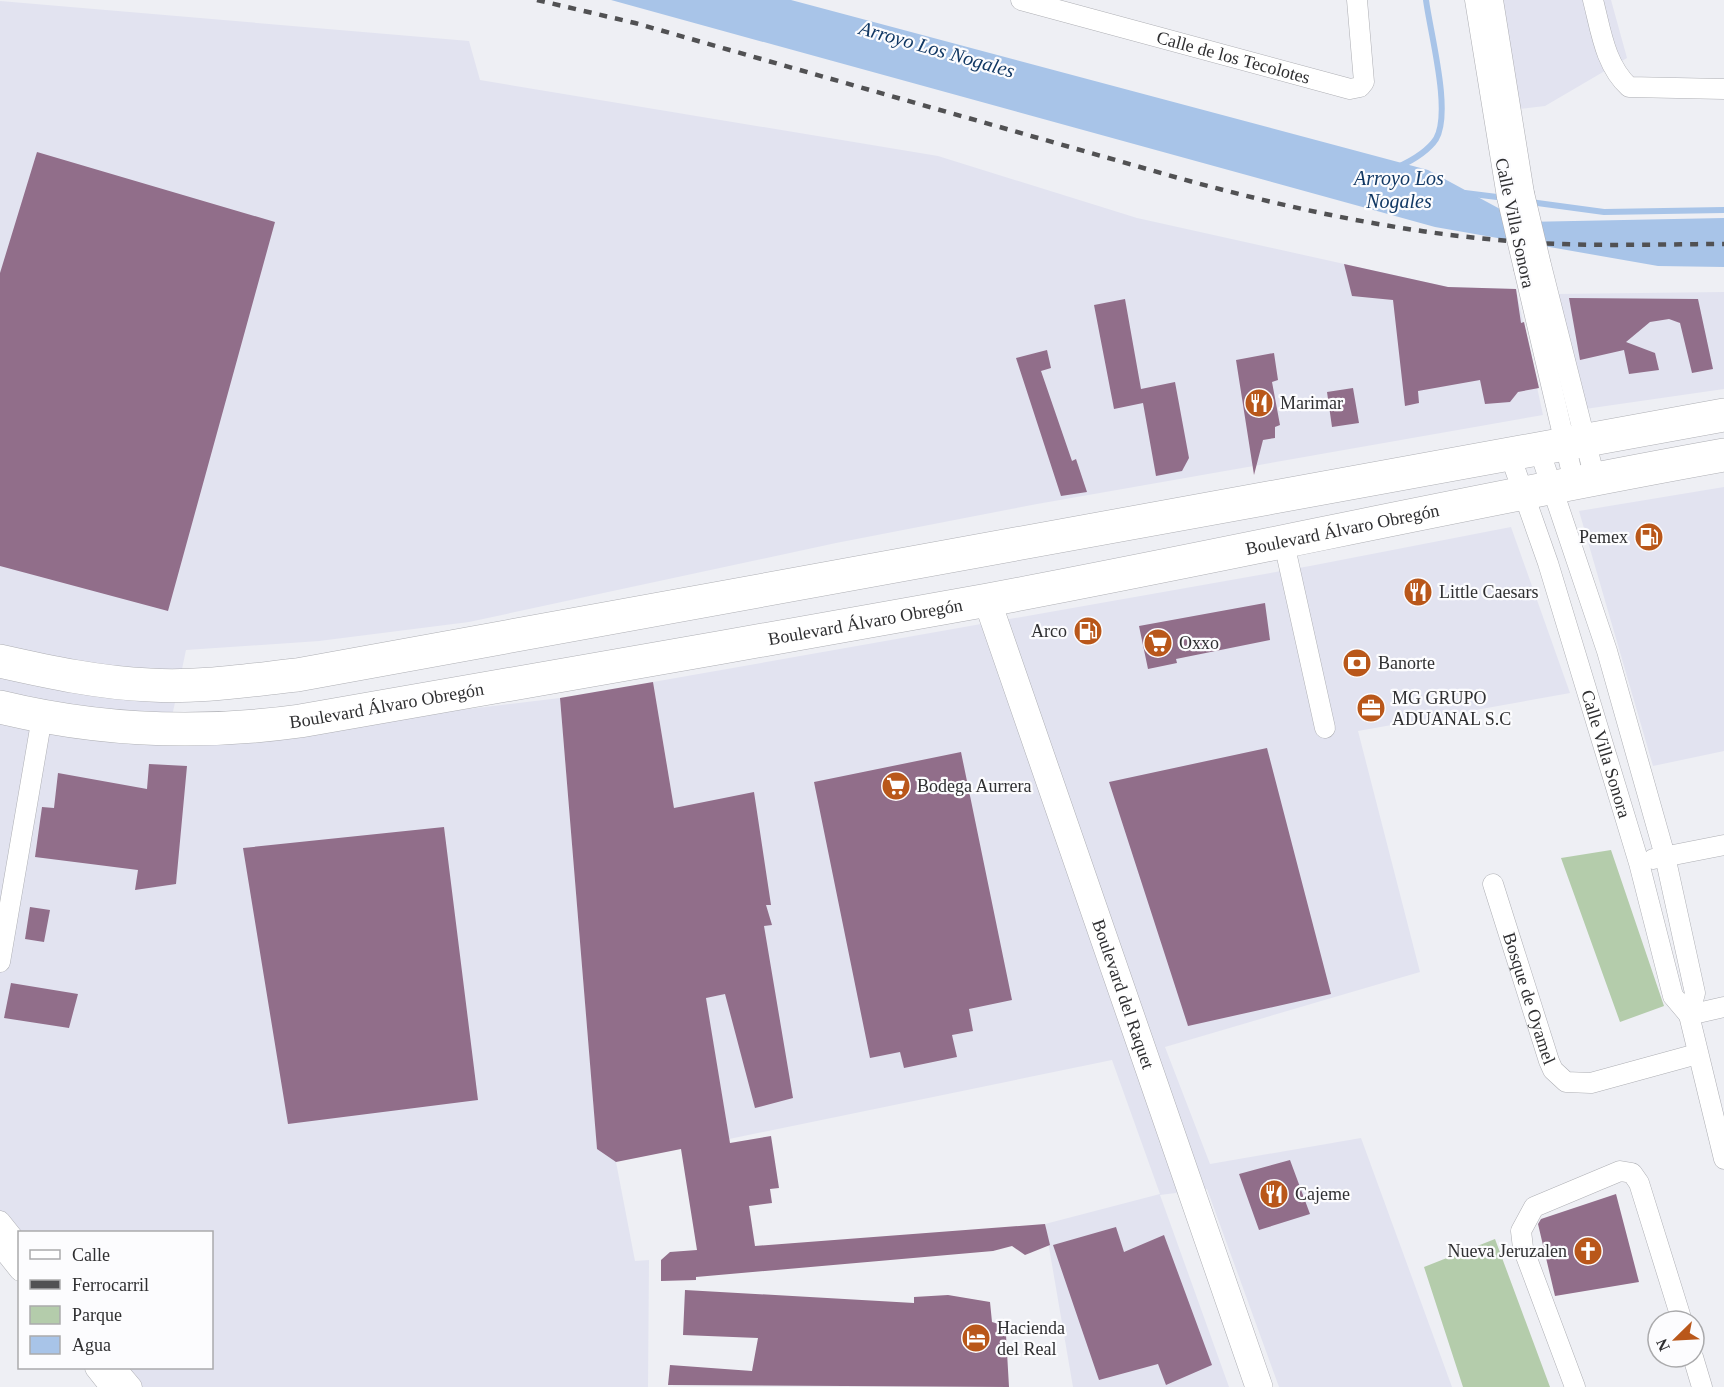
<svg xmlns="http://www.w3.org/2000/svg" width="1724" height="1387" font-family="'Times New Roman',serif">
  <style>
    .built { fill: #e2e3f0 }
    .green { fill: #b4ccab }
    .water { fill: #a8c4e8 }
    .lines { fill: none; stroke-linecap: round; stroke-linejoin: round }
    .stream { stroke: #a8c4e8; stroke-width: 6 }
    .building { fill: #916e8a }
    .street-casing { stroke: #aeafb4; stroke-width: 21 }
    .secondary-casing { stroke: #aeafb4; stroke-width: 28 }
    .highway-casing { stroke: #aeafb4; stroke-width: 34 }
    .street { stroke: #fff; stroke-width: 20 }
    .secondary { stroke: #fff; stroke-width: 27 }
    .highway { stroke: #fff; stroke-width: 33 }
    .rail { stroke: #515153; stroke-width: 4.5; stroke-dasharray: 8 8; stroke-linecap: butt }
    .street-bridge-casing { stroke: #aeafb4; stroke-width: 21; stroke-linecap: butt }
    .street-bridge { stroke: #fff; stroke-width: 20 }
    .labels { text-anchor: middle; stroke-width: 4.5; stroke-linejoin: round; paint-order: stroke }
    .street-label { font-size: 18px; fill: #2f2f31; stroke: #fcfcfe }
    .poi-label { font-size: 18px; fill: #2f2f31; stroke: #fcfcfe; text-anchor: start }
    .water-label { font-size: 20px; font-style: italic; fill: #113864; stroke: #fcfcfe }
  </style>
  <rect width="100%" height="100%" fill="#eeeff4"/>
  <!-- built -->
  <path class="built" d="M1498 0H1611L1627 58 1545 106 1519 109Z
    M0 1 469 41 480 80 938 156 1137 218 1448 287 1516 289 1543 415 1037 504 836 543 469 622 319 641 186 650 166 745 560 698 597 1148 616 1162 635 1261 649 1260 648 1387H141L126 1368H212V1232H20L0 1213Z
    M1724 292V389L1585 409 1557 294Z
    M1724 487V751L1653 766 1579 511Z
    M1511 527 1570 693 1358 731 1420 972 1165 1047 1210 1164 1361 1138 1452 1387H1279L1207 1189 1160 1195 1229 1387H1073L1045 1224 1160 1194 1112 1060 729 1139 653 682 1310 566Z"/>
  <!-- green -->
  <path class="green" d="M1611 850 1664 1006 1620 1022 1561 858Z
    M1495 1239 1550 1387H1463L1424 1267Z"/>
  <!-- water -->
  <path class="water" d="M611 0H791L1428 170 1524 222 1724 218V267L1658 266 1435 227Z"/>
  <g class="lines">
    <!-- stream -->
    <path class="stream" d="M1398 167C1411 161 1428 151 1436 139 1452 112 1430 32 1426 0
      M1465 193 1505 198
      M1530 202 1604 212 1724 210"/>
  </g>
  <!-- building -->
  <path class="building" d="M37 152 275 222 168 611 0 566V273Z
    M1344 264 1448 287 1516 289 1521 323 1524 322 1539 388 1518 392 1510 402 1485 404 1480 380 1418 391 1419 403 1405 406 1393 300 1352 296Z
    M1569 298 1698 299 1713 369 1692 373 1680 323 1669 319 1650 322 1626 342 1655 353 1659 370 1629 374 1624 350 1580 360Z
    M1125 299 1141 389 1175 382 1189 458 1182 471 1156 476 1143 403 1114 409 1094 305Z
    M1047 350 1051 368 1041 371 1072 461 1076 459 1087 492 1061 496 1016 358Z
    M1274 353 1278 380 1272 382 1280 425 1275 427V438L1263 440 1254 475 1236 360Z
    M1353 388 1359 423 1332 427 1327 392Z
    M1265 603 1270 640 1176 659 1177 663 1148 669 1139 626Z
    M653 682 674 808 754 792 771 905H766L772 925 764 926 793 1098 755 1108 725 994 706 998 730 1143 771 1136 779 1188 770 1189 772 1203 749 1206 755 1246 1045 1224 1050 1245 1025 1255 1012 1246 993 1251 696 1277V1280L661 1281V1260L670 1252 697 1250 681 1149 616 1162 597 1149 560 698Z
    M1267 748 1331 994 1188 1026 1109 782Z
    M961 752 1012 1000 969 1009 973 1031 952 1035 957 1057 904 1068 900 1052 870 1058 814 782Z
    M149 764 187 766 176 884 135 890 138 870 35 857 42 807 54 808 58 773 147 789Z
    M444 827 478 1100 288 1124 243 848Z
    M30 907 50 910 44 942 25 939Z
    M11 983 78 994 69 1028 4 1018Z
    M1290 1160 1310 1214 1259 1230 1239 1174Z
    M1616 1194 1639 1282 1555 1296 1538 1224 1541 1219Z
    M1116 1227 1124 1252 1164 1235 1212 1365 1166 1385 1158 1364 1099 1380 1053 1245Z
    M685 1290 914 1303V1297L948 1295 990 1302 992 1322 1002 1325 1006 1335 1009 1387 668 1385 670 1365 752 1371 758 1338 683 1335Z"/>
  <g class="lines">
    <!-- street casing -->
    <g class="street-casing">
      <g id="street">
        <path id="s1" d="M1021 0 1350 89 1360 87 1364 82 1357 0"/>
        <path d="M1475 0 1507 197"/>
        <path d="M1493 0 1524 193"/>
        <path d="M1593 0C1601 31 1605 65 1629 87L1724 89"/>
        <path d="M1541 265 1595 479"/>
        <path d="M1524 269 1574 482"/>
        <path d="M1539 449 1607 651 1665 856 1695 993 1689 1015 1724 1159"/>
        <path id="s2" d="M1510 455 1548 563 1639 863 1673 996 1689 1015"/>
        <path d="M1284 543 1325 728"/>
        <path d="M1653 859 1724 845"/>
        <path id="s3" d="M1493 884 1549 1061 1553 1070 1566 1082 1591 1083 1697 1054"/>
        <path d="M0 962 42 717"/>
        <path d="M1689 1015 1724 1007"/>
        <path d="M0 1221 20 1246"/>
        <path d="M0 1246 20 1271"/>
        <path d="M1693 1357 1702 1387"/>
        <path d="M95 1368 110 1387"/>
        <path d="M116 1368 132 1387"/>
        <path d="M1575 1387 1523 1248 1521 1231 1534 1207 1620 1171 1632 1173 1639 1183 1682 1321"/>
      </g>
    </g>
    <!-- secondary casing -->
    <g class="secondary-casing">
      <g id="secondary">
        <path id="s4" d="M987 600 1259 1387"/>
      </g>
    </g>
    <!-- highway casing -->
    <g class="highway-casing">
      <g id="highway">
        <path d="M0 661C49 672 99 683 150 685 199 688 249 680 297 675L1724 415"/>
        <path id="s5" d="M0 707C99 731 199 735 300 721 529 680 759 642 988 600 1234 554 1478 499 1724 455"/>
      </g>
    </g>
    <!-- street -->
    <use href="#street" class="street"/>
    <!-- secondary -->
    <use href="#secondary" class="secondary"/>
    <!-- highway -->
    <use href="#highway" class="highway"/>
    <!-- rail -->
    <path class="rail" d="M537 0 635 23 1182 179C1306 213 1431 239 1559 244 1614 246 1669 244 1724 244"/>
    <!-- street-bridge casing -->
    <g class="street-bridge-casing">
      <path id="street-bridge" d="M1524 193 1541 265
        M1507 197 1524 269"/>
    </g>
    <!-- street-bridge -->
    <use href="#street-bridge" class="street-bridge"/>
  </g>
  <!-- icons -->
  <defs>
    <g id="restaurant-disc" transform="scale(1.5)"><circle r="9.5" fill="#b9571a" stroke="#fcfcfe"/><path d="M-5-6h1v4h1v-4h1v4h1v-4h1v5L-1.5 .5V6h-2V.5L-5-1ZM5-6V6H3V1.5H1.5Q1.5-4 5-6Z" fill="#fff"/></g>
    <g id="fuel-disc" transform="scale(1.5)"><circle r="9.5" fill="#b9571a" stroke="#fcfcfe"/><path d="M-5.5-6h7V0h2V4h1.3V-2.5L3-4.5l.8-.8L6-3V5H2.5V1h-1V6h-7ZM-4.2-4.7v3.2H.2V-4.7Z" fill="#fff"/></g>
    <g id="supermarket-disc" transform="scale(1.5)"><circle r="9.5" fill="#b9571a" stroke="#fcfcfe"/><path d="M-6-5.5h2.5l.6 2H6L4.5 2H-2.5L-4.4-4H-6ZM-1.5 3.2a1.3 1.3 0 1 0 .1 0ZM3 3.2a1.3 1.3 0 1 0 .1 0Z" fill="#fff"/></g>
    <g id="bank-disc" transform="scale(1.5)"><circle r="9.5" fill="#b9571a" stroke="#fcfcfe"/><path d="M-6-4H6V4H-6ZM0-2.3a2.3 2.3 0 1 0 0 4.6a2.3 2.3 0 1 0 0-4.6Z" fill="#fff"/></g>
    <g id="office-disc" transform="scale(1.5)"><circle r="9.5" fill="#b9571a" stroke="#fcfcfe"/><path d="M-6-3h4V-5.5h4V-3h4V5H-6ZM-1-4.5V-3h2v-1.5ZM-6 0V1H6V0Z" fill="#fff"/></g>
    <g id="church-disc" transform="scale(1.5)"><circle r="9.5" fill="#b9571a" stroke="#fcfcfe"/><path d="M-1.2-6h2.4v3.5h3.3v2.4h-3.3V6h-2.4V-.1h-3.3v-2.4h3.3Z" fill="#fff"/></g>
    <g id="hotel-disc" transform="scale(1.5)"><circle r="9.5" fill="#b9571a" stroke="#fcfcfe"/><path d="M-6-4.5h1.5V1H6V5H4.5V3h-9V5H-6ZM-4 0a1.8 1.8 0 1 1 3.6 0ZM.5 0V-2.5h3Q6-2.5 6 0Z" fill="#fff"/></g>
  </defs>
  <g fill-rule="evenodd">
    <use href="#restaurant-disc" x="1259" y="403"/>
    <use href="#fuel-disc" x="1649" y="537"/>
    <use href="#restaurant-disc" x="1418" y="592"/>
    <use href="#fuel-disc" x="1088" y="631"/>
    <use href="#supermarket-disc" x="1158" y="643"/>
    <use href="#bank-disc" x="1357" y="663"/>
    <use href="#office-disc" x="1371" y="708"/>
    <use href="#supermarket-disc" x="896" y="786"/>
    <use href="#restaurant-disc" x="1274" y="1194"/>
    <use href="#church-disc" x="1588" y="1251"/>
    <use href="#hotel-disc" x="976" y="1338"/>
  </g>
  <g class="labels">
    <!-- street labels -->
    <g class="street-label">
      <text dy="6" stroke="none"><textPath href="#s1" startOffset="220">Calle de los Tecolotes</textPath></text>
      <text transform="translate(1515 223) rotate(78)" y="6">Calle Villa Sonora</text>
      <text dy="6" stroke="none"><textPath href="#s5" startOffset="1362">Boulevard Álvaro Obregón</textPath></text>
      <text dy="6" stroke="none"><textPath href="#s5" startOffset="876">Boulevard Álvaro Obregón</textPath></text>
      <text dy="6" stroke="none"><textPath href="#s5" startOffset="390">Boulevard Álvaro Obregón</textPath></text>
      <text dy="6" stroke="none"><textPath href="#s2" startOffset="314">Calle Villa Sonora</textPath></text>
      <text dy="6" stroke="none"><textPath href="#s4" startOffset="417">Boulevard del Raquet</textPath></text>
      <text dy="6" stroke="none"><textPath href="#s3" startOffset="120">Bosque de Oyamel</textPath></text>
    </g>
    <!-- poi labels -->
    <g class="poi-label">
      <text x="1280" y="409">Marimar</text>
      <text x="1628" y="543" text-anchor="end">Pemex</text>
      <text x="1439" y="598">Little Caesars</text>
      <text x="1067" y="637" text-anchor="end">Arco</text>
      <text x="1179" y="649">Oxxo</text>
      <text x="1378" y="669">Banorte</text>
      <text x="1392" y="704">MG GRUPO<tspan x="1392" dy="21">ADUANAL S.C</tspan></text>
      <text x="917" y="792">Bodega Aurrera</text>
      <text x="1295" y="1200">Cajeme</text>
      <text x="1567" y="1257" text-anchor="end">Nueva Jeruzalen</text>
      <text x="997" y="1334">Hacienda<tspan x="997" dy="21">del Real</tspan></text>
    </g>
    <!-- water labels -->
    <g class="water-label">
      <text transform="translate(937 49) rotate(16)" y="7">Arroyo Los Nogales</text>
      <text x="1399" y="185">Arroyo Los<tspan x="1399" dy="23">Nogales</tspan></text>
    </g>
  </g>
  <!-- legend -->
  <rect x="18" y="1231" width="195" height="138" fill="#fcfcfe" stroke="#aaaaac" stroke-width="1.5"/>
  <rect x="30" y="1250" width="30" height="9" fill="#ffffff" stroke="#aaaaac" stroke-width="1.5"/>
  <text x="72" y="1261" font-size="18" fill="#2f2f31">Calle</text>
  <rect x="30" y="1280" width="30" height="9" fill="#515153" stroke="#aaaaac" stroke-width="1.5"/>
  <text x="72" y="1291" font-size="18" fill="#2f2f31">Ferrocarril</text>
  <rect x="30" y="1306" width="30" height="18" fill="#b4ccab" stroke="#aaaaac" stroke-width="1.5"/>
  <text x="72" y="1321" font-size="18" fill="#2f2f31">Parque</text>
  <rect x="30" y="1336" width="30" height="18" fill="#a8c4e8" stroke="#aaaaac" stroke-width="1.5"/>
  <text x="72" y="1351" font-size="18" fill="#2f2f31">Agua</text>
  <!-- north arrow -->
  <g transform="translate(1676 1339) rotate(246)"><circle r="28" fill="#fcfcfe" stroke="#aaaaac" stroke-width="1.5"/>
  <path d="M0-4.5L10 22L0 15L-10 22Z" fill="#b9571a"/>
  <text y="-9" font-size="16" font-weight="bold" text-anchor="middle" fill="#2f2f31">N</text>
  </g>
</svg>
